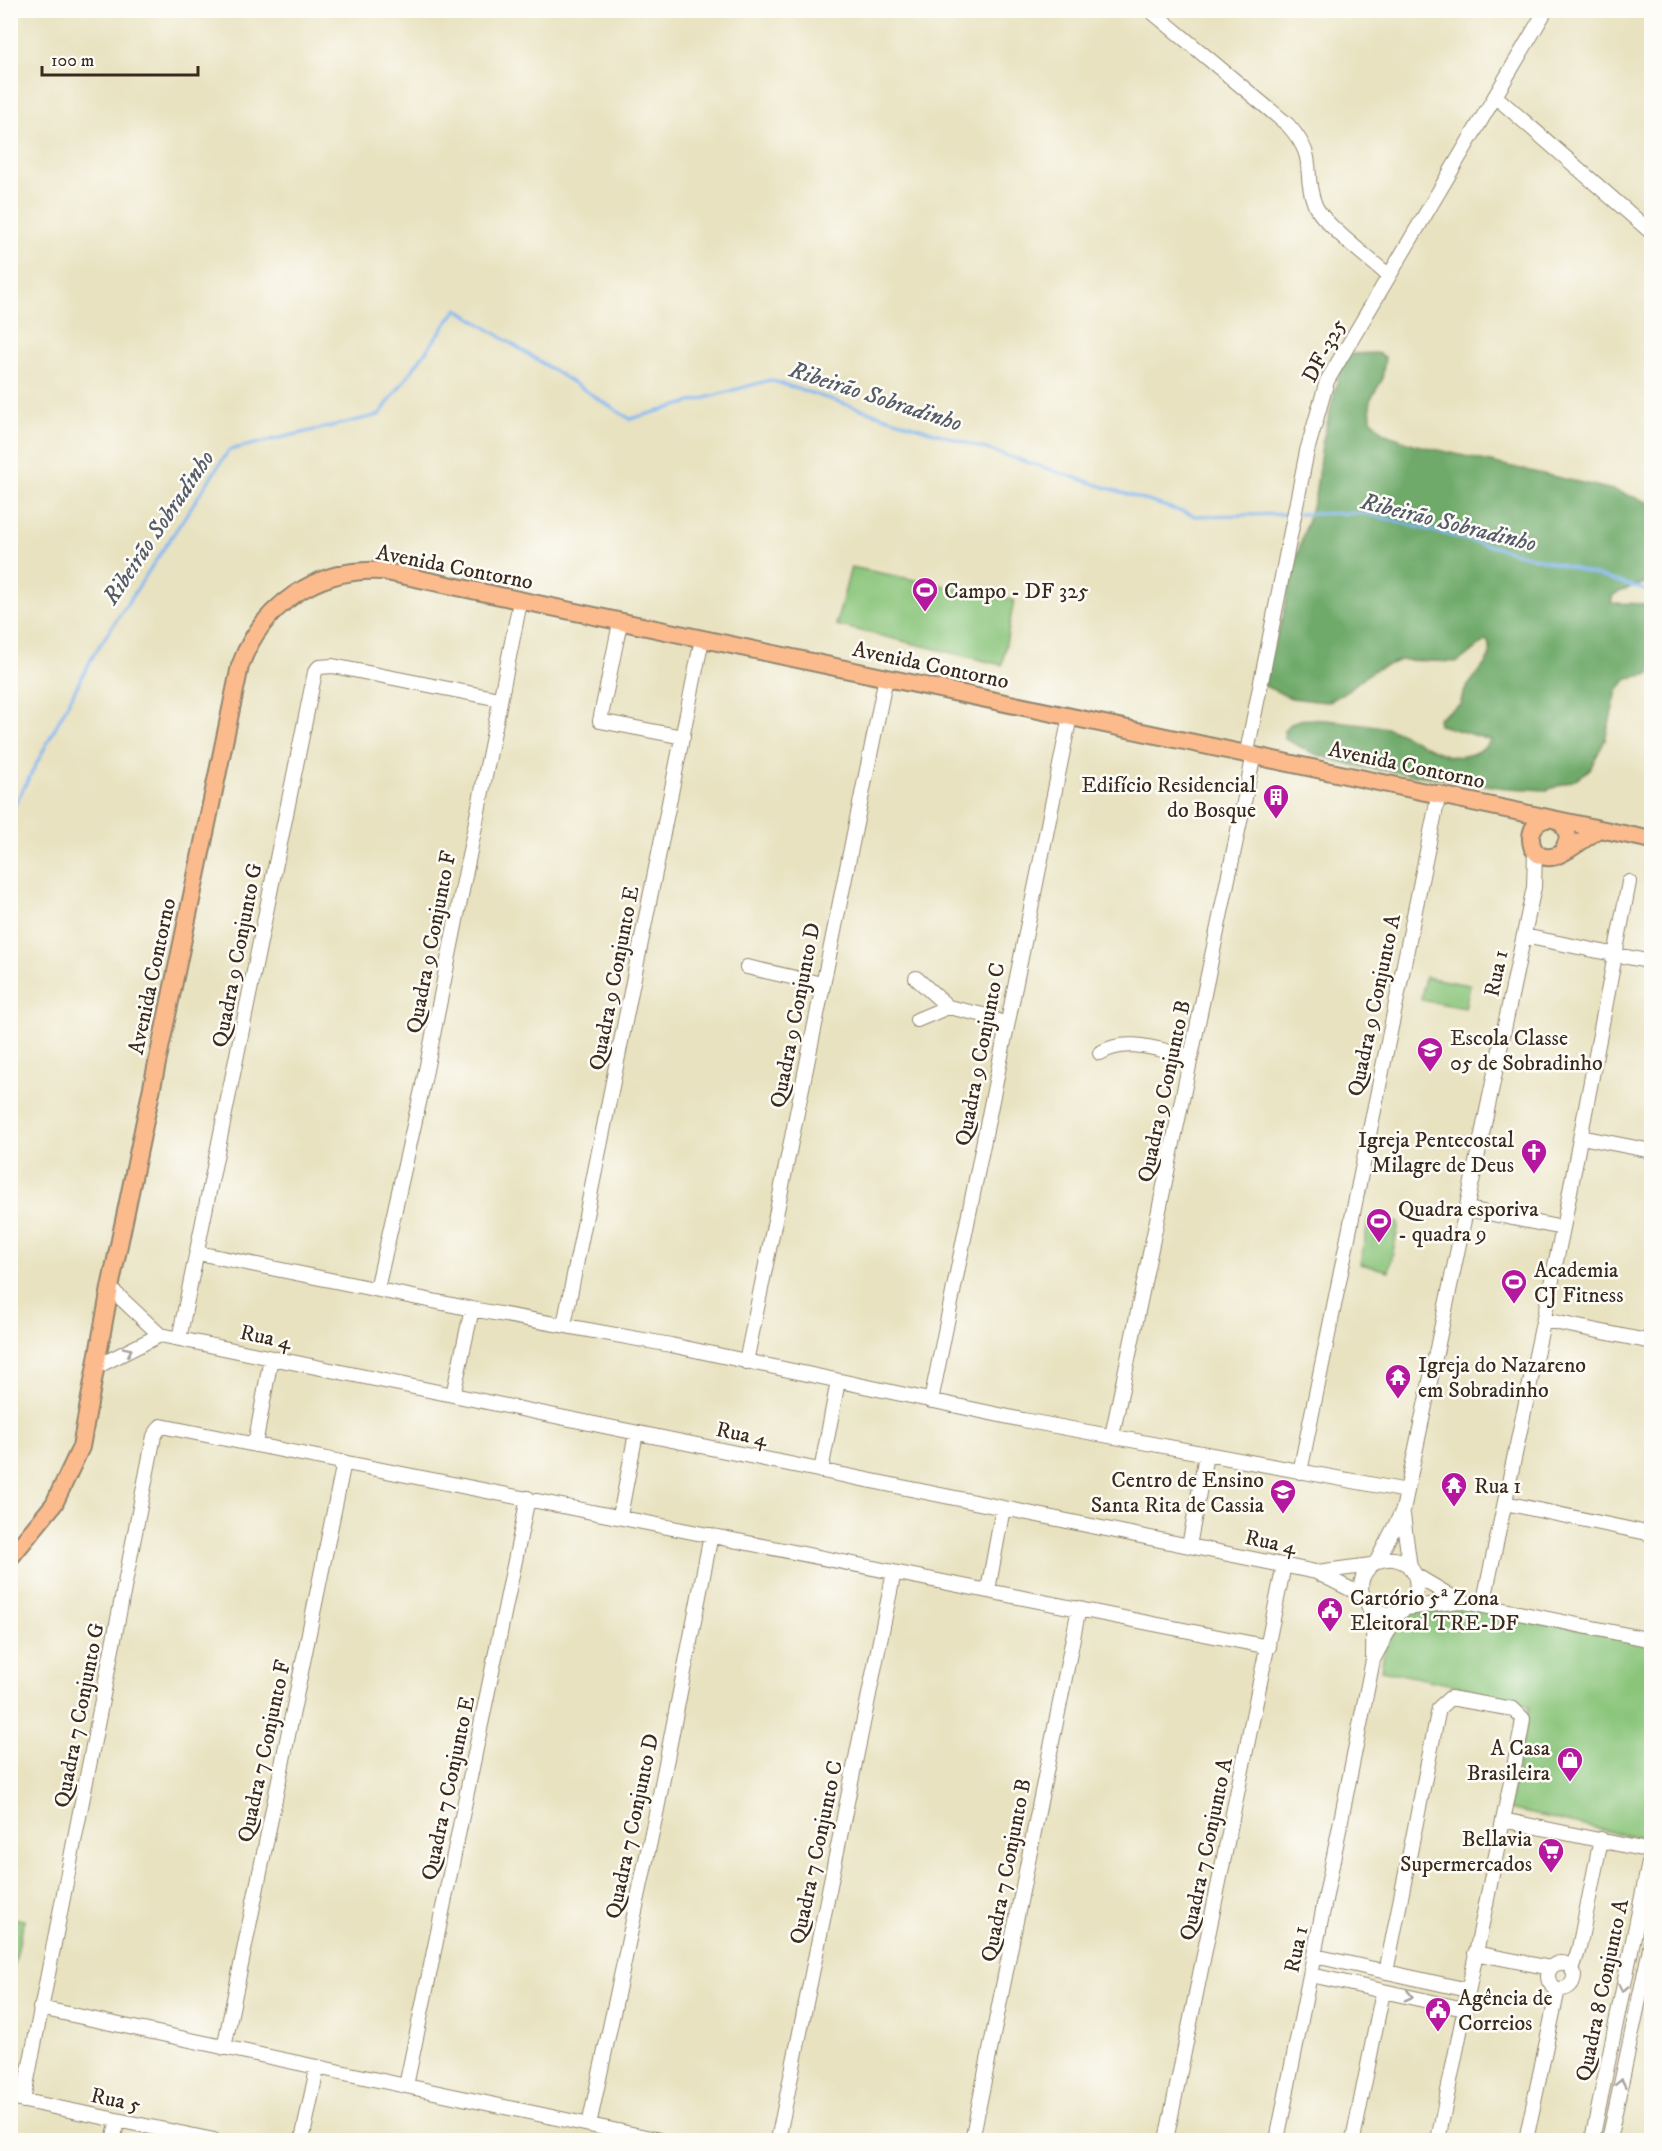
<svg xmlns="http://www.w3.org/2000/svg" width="1662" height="2151" font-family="'IM FELL DW Pica',serif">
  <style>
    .green { fill: #8ac57a; stroke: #62784c; stroke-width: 1.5 }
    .forest { fill: #6faa6a; stroke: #556a44; stroke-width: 1.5 }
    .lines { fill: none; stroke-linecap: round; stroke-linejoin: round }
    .stream { stroke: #84b7f2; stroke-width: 3 }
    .minor-casing { stroke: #92866f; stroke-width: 16 }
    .major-casing { stroke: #92866f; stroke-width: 20 }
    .minor { stroke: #fff; stroke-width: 14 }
    .major { stroke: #fbbb8d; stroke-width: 16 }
    .oneway { stroke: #a79f9a }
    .labels { text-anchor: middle; stroke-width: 5; stroke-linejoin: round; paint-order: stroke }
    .street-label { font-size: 22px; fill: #3b2a1e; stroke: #fdfcf7 }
    .poi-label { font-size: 22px; fill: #3b2a1e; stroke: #fdfcf7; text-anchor: start }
    .water-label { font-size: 24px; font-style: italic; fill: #555b68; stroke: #fdfcf7 }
  </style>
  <rect width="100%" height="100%" fill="#fdfcf7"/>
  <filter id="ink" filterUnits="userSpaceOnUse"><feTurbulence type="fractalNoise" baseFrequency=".0167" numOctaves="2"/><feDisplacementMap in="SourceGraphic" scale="12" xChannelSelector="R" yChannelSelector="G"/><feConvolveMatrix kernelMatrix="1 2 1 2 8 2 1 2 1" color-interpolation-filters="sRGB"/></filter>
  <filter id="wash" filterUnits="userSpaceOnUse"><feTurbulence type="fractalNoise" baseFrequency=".008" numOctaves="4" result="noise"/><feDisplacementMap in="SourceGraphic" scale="24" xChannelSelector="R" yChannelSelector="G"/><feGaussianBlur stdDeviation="1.35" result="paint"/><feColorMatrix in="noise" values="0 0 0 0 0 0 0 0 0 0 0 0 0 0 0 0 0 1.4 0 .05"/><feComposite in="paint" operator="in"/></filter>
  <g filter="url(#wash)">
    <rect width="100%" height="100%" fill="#e8e2c0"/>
    <!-- green -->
    <path class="green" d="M851 567 1014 600 1002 665 836 625Z
      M1425 977 1470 985 1465 1008 1421 1000Z
      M1369 1218 1399 1223 1389 1271 1360 1264Z
      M1455 1602 1651 1644 1652 1818 1647 1840 1509 1809 1529 1706 1468 1696 1467 1688 1381 1670C1384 1651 1388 1622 1408 1612 1420 1605 1441 1605 1455 1602Z
      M11 1918 24 1920 12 1976H10Z"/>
    <!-- forest -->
    <path class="forest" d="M1377 353 1385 357 1382 380 1370 400 1371 419 1383 433 1416 445 1613 490 1651 503V583L1633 586 1613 595 1611 603 1651 604V674L1628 678 1617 691 1605 740 1590 769 1577 779 1547 790 1506 788 1360 767 1315 754 1285 739 1284 730C1288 726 1293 722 1299 720 1312 717 1378 725 1391 729 1406 735 1438 754 1450 756 1465 758 1482 753 1491 740L1439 725 1438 718 1461 704C1461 680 1504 660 1486 640L1458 662 1401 660 1374 670 1341 695 1326 702 1291 698 1265 686 1266 671 1283 616 1292 572 1315 497 1322 444 1339 375 1345 359 1352 354Z"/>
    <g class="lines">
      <!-- stream -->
      <path class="stream" d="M1298 514 1365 513 1566 566 1652 592
        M10 814 94 654 229 450 379 415 457 309 630 419 770 380 1195 516 1292 514"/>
    </g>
  </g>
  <g filter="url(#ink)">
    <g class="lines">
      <!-- minor casing -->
      <g class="minor-casing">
        <path id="minor" d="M1150 10 1288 125C1320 161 1301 170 1315 205 1323 224 1371 260 1388 275
          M1495 96 1652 233
          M620 623 600 721 683 737
          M1247 752 1307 451 1327 381 1546 10
          M1524 936 1652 962
          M747 967 822 984
          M916 978 948 1007 988 1016 1006 1025
          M917 1020 948 1007
          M1100 1053C1128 1036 1161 1051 1191 1057
          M1581 1137 1652 1151
          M1468 1209 1563 1228
          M198 1253 472 1309 671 1345 1023 1420 1407 1491
          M110 1288 160 1335 1316 1572 1362 1595
          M377 1289 423 1085 520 602
          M1544 1320 1652 1342
          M564 1325 702 639
          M179 1339 315 672 319 667 333 666 499 699
          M746 1362 886 677
          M96 1367 160 1335
          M453 1395 472 1309
          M931 1401 1070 716
          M1112 1436 1254 754
          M255 1445 271 1358
          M821 1471 838 1381
          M1300 1472 1439 793
          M1505 1503 1652 1534
          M1403 1515 1410 1568
          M620 1516 636 1433
          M1189 1546 1206 1455
          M1377 1561 1403 1510 1534 887 1535 851
          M1317 1572 1371 1565
          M1415 1575 1459 1601 1652 1640
          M988 1590 1003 1508
          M1483 1605 1563 1228 1629 882
          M1407 1608 1459 1601
          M1374 1658 1398 1613
          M1503 1820 1651 1851
          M1475 1953 1551 1968
          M1315 1956 1468 1990
          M1548 1976a13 13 0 1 1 26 0a13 13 0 1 1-26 0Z
          M1572 1970 1579 1948 1601 1839
          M1386 1972 1439 1708 1450 1698 1513 1709 1523 1719 1521 1732 1438 2140
          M1311 1975 1464 2009
          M40 2008 660 2140
          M224 2048 344 1462
          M406 2086 528 1498
          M10 2098 214 2140
          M23 2101 154 1436 161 1426 1269 1647
          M589 2125 657 1809 711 1535
          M113 2140 118 2121
          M302 2140 317 2069
          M778 2140 894 1572
          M972 2140 1079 1608
          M1166 2140 1284 1565
          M1277 2140 1373 1660C1373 1644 1375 1620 1368 1605 1366 1599 1362 1596 1361 1589 1361 1581 1363 1573 1369 1568 1375 1561 1384 1558 1394 1559 1438 1567 1411 1639 1368 1605
          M1353 2140 1383 1991
          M1526 2140 1558 1989
          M1592 2140 1652 1848
          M1609 2140 1652 1939"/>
      </g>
      <!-- major casing -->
      <g class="major-casing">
        <path id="major" d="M1563 851 1568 839C1567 830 1563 821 1553 819 1525 815 1523 860 1551 857 1563 856 1588 836 1599 829
          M10 1558 54 1504 81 1447 110 1288 240 666C261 606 317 567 382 571L1652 840"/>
      </g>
      <!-- minor -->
      <use href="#minor" class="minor"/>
      <!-- major -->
      <use href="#major" class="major"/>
    </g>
    <!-- one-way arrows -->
    <defs><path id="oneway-chevron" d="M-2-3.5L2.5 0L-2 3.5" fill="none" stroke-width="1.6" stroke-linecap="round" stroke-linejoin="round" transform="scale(1.5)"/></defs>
    <g class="oneway">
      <use href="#oneway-chevron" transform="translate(128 1351) rotate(-26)"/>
      <use href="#oneway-chevron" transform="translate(1623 1988) rotate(102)"/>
      <use href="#oneway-chevron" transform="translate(1409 1996) rotate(13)"/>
      <use href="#oneway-chevron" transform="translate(1621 2083) rotate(-78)"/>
    </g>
  </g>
  <!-- icons -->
  <defs>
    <g id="stadium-pin" transform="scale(1.35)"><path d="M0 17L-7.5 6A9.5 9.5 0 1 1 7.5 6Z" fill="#b5179e" stroke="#fdfcf7"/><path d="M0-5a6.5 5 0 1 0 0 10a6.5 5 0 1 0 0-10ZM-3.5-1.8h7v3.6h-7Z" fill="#fff"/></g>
    <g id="building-pin" transform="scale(1.35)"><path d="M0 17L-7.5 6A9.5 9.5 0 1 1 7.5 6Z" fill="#b5179e" stroke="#fdfcf7"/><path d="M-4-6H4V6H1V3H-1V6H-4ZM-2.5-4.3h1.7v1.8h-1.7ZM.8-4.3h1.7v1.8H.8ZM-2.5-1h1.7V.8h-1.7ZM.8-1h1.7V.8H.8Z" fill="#fff"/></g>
    <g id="school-pin" transform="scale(1.35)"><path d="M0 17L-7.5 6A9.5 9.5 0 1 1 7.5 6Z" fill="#b5179e" stroke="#fdfcf7"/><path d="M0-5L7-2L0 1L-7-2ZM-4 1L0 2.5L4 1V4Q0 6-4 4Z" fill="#fff"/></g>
    <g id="church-pin" transform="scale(1.35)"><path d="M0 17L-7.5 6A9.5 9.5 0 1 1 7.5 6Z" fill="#b5179e" stroke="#fdfcf7"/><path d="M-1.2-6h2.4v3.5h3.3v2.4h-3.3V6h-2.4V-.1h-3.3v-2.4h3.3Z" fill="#fff"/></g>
    <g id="temple-pin" transform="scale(1.35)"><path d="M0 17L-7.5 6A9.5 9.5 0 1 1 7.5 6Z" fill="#b5179e" stroke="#fdfcf7"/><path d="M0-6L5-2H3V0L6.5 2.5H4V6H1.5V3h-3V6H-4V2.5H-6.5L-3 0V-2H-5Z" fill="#fff"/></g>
    <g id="civic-pin" transform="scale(1.35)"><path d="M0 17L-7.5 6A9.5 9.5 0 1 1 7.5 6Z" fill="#b5179e" stroke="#fdfcf7"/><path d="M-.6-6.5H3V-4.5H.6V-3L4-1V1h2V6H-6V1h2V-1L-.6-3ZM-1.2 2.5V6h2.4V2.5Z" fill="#fff"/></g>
    <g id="shop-pin" transform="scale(1.35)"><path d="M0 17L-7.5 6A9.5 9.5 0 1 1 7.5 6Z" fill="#b5179e" stroke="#fdfcf7"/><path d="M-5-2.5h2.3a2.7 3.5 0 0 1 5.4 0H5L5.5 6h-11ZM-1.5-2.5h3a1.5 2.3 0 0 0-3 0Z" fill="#fff"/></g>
    <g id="supermarket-pin" transform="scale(1.35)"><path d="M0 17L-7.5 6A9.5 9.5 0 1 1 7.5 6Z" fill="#b5179e" stroke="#fdfcf7"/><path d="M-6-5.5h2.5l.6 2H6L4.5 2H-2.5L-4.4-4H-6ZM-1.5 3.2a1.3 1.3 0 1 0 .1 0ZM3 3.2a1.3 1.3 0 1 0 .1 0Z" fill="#fff"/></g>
  </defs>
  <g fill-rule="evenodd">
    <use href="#stadium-pin" x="925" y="590"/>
    <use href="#building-pin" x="1276" y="797"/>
    <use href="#school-pin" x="1430" y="1050"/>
    <use href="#church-pin" x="1534" y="1152"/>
    <use href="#stadium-pin" x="1379" y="1221"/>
    <use href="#stadium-pin" x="1514" y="1282"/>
    <use href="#temple-pin" x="1398" y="1377"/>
    <use href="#temple-pin" x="1454" y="1485"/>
    <use href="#school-pin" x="1283" y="1492"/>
    <use href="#civic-pin" x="1330" y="1610"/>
    <use href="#shop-pin" x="1570" y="1760"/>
    <use href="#supermarket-pin" x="1551" y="1851"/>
    <use href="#civic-pin" x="1438" y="2010"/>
  </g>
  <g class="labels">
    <!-- street labels -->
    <g class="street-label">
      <text transform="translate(1323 350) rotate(-62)" y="8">DF-325</text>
      <text transform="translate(455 566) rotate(11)" y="8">Avenida Contorno</text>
      <text transform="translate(931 664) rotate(12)" y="8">Avenida Contorno</text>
      <text transform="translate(1407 764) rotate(12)" y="8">Avenida Contorno</text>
      <text transform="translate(430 942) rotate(-79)" y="8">Quadra 9 Conjunto F</text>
      <text transform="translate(236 955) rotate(-79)" y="8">Quadra 9 Conjunto G</text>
      <text transform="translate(1495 973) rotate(-78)" y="8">Rua 1</text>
      <text transform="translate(151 976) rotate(-78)" y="8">Avenida Contorno</text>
      <text transform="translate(613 978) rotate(-79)" y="8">Quadra 9 Conjunto E</text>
      <text transform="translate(1373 1005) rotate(-78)" y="8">Quadra 9 Conjunto A</text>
      <text transform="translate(794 1015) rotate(-79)" y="8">Quadra 9 Conjunto D</text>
      <text transform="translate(979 1054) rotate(-79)" y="8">Quadra 9 Conjunto C</text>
      <text transform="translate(1163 1091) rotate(-78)" y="8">Quadra 9 Conjunto B</text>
      <text transform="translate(266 1336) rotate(12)" y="8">Rua 4</text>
      <text transform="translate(742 1433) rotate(12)" y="8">Rua 4</text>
      <text transform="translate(1271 1541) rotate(12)" y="8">Rua 4</text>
      <text transform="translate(78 1715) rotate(-79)" y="8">Quadra 7 Conjunto G</text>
      <text transform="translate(263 1751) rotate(-78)" y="8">Quadra 7 Conjunto F</text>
      <text transform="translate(447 1788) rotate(-78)" y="8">Quadra 7 Conjunto E</text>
      <text transform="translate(631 1826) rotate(-78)" y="8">Quadra 7 Conjunto D</text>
      <text transform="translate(1205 1849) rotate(-78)" y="8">Quadra 7 Conjunto A</text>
      <text transform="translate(815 1852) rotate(-78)" y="8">Quadra 7 Conjunto C</text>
      <text transform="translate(1005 1870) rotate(-79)" y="8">Quadra 7 Conjunto B</text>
      <text transform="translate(1295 1949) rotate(-78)" y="8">Rua 1</text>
      <text transform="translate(1601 1990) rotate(-78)" y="8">Quadra 8 Conjunto A</text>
      <text transform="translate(116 2099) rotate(12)" y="8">Rua 5</text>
    </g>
    <!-- poi labels -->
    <g class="poi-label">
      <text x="944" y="598">Campo - DF 325</text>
      <text x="1256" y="792" text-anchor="end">Edifício Residencial<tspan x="1256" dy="25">do Bosque</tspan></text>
      <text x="1450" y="1045">Escola Classe<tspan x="1450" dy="25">05 de Sobradinho</tspan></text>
      <text x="1514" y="1147" text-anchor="end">Igreja Pentecostal<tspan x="1514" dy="25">Milagre de Deus</tspan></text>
      <text x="1398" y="1216">Quadra esporiva<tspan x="1398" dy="25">- quadra 9</tspan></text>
      <text x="1534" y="1277">Academia<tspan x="1534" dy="25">CJ Fitness</tspan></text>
      <text x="1418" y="1372">Igreja do Nazareno<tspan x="1418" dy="25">em Sobradinho</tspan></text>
      <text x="1264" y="1487" text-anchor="end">Centro de Ensino<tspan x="1264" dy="25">Santa Rita de Cassia</tspan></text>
      <text x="1474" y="1493">Rua 1</text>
      <text x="1350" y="1605">Cartório 5ª Zona<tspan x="1350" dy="25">Eleitoral TRE-DF</tspan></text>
      <text x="1550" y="1755" text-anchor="end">A Casa<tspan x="1550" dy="25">Brasileira</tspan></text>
      <text x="1532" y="1846" text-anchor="end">Bellavia<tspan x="1532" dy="25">Supermercados</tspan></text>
      <text x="1458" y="2005">Agência de<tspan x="1458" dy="25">Correios</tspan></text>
    </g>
    <!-- water labels -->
    <g class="water-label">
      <text transform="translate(876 396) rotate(18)" y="8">Ribeirão Sobradinho</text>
      <text transform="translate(1449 522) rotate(14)" y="8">Ribeirão Sobradinho</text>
      <text transform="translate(158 527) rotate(-56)" y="8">Ribeirão Sobradinho</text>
    </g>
  </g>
  <!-- margin -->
  <rect width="1662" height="2151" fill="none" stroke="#fdfcf7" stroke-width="36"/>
  <!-- scale -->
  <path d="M42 66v9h156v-9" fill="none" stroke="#3b2a1e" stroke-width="3"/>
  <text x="51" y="66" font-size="18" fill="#3b2a1e" stroke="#fdfcf7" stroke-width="4.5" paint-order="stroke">100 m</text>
</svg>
